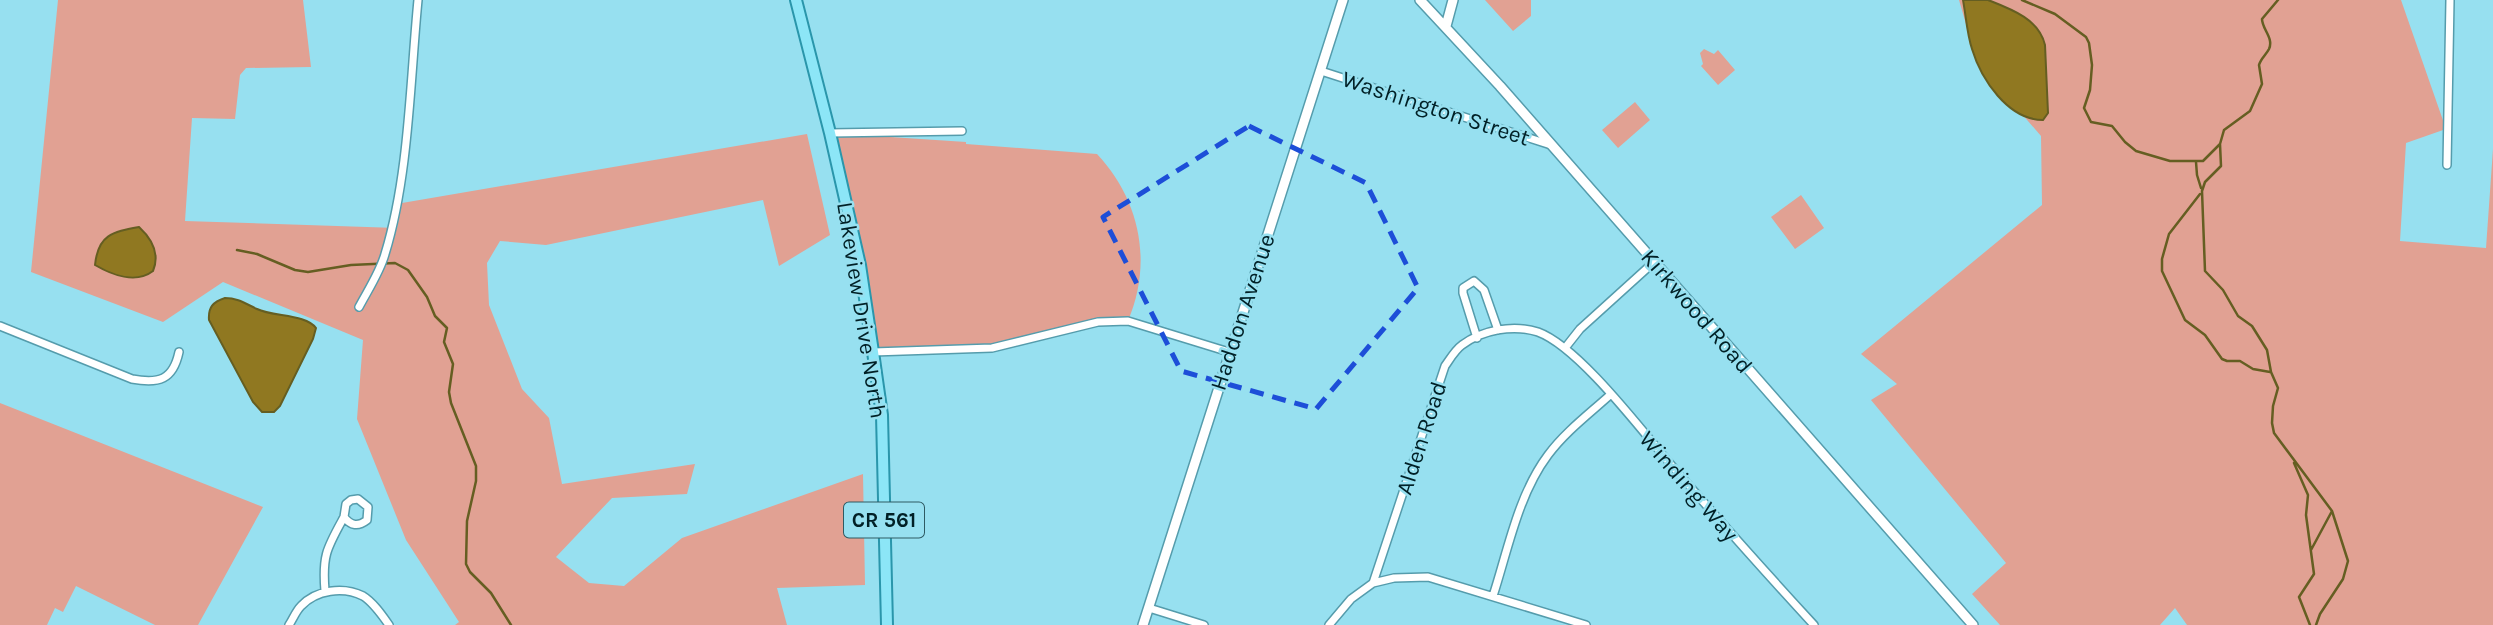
<svg xmlns="http://www.w3.org/2000/svg" width="2493" height="625" font-family="Karla,sans-serif">
  <style>
    .green { fill: #e1a193 }
    .water { fill: #907821; stroke: #655e22; stroke-width: 2 }
    .lines { fill: none; stroke-linecap: round; stroke-linejoin: round }
    .stream { stroke: #655e22; stroke-width: 2.5 }
    .minor-casing { stroke: #559cac; stroke-width: 10 }
    .tertiary-casing { stroke: #559cac; stroke-width: 12 }
    .primary-casing { stroke: #2a96ab; stroke-width: 14 }
    .minor { stroke: #fff; stroke-width: 7 }
    .tertiary { stroke: #fff; stroke-width: 9 }
    .primary { stroke: #8ce6f7; stroke-width: 10 }
    .marked { fill: none; stroke: #1d4ed8; stroke-width: 5; stroke-dasharray: 14 9; stroke-linejoin: round }
    .labels { text-anchor: middle; stroke-width: 5; stroke-linejoin: round; paint-order: stroke }
    .shield { fill: #97e0f0; stroke: #2e5a63; stroke-width: 2 }
    .shield-label { font-size: 21px; font-weight: bold; fill: #012026 }
    .street-label { font-size: 23px; fill: #012026; stroke: #97e0f0 }
  </style>
  <rect width="100%" height="100%" fill="#97e0f0"/>
  <!-- green -->
  <path class="green" d="M58 0H303L311 67 246 68 240 75 235 119 192 118 185 221 397 228 402 203 807 134 830 235 779 266 763 200 546 245 500 241 487 263 489 305 522 389 549 418 562 484 695 464 687 494 612 498 556 557 589 583 624 586 682 538 863 474 865 585 777 588 787 625H455L459 622 406 540 357 419 363 340 223 282 163 322 31 272Z
    M1485 0H1531V16L1513 31Z
    M1959 0H2401L2446 129 2406 143 2400 241 2486 248 2493 149V625H2187L2175 608 2160 625H2000L1972 594 2006 563 1871 400 1897 384 1861 354 2042 205 2041 136 1977 62Z
    M1704 49 1714 54 1718 50 1735 70 1718 85 1701 66 1703 64 1700 53Z
    M1635 102 1650 120 1618 148 1602 130Z
    M830 133 966 142V144L1097 154C1140 200 1153 262 1128 321L1098 322 992 348 873 352Z
    M1801 195 1824 228 1795 249 1771 217Z
    M0 403 263 507 198 625H155L76 586 63 612 55 608 47 625H0Z"/>
  <!-- water -->
  <path class="water" d="M1988 0C2011 9 2039 19 2045 45L2048 113 2043 120C2008 120 1981 79 1972 49 1967 34 1966 16 1963 0Z
    M139 227C152 239 160 254 153 271 136 284 112 275 95 265 98 235 112 232 139 227Z
    M225 298C238 298 246 304 257 309 273 317 306 314 316 328L313 339 280 406 274 412H262L253 402 209 320C208 307 213 302 225 298Z"/>
  <g class="lines">
    <!-- stream -->
    <path class="stream" d="M2022 0 2055 14 2086 37 2089 43 2092 65 2090 90 2084 108 2091 122 2112 126 2125 142 2136 151 2170 161H2203L2220 144
      M2278 0 2262 19C2262 29 2274 38 2269 49 2266 55 2261 58 2259 65L2262 84 2250 111 2224 130 2220 144 2221 166 2205 182 2202 191 2205 271 2223 290 2238 316 2252 326 2267 350 2271 372 2278 388 2273 406 2272 423 2274 433 2332 511 2348 561 2343 579 2320 614 2316 625
      M2196 162 2197 175 2201 188
      M2200 194 2169 234 2162 259V271L2185 320 2205 335 2222 359 2227 361H2240L2253 369 2270 372
      M237 250 257 254 295 270 308 272 351 265 395 263 408 270 427 297 435 316 447 328 444 342 453 364 449 392 451 403 476 466V481L467 521 466 564 470 572 491 593 511 625
      M2294 463 2308 495 2306 515 2314 574 2299 597 2310 625
      M2311 550 2332 511"/>
    <!-- minor casing -->
    <g class="minor-casing">
      <path id="minor" d="M1321 71 1551 145
        M830 133 962 131
        M2447 165 2450 0
        M359 307C368 290 380 272 385 254 409 176 410 82 418 0
        M0 326 132 379C159 384 173 380 179 352
        M1477 338 1463 293V288L1474 281 1484 290 1498 330
        M1565 348 1580 329 1654 262
        M873 352 992 348 1098 322 1128 321 1229 352
        M1373 583 1394 578 1428 577 1586 625
        M325 591C322 555 327 548 344 517 351 526 358 527 367 520L368 507 358 499 351 500 346 504 344 517
        M1493 596C1508 550 1518 495 1548 455 1565 432 1589 414 1610 395
        M1149 608 1204 625
        M289 625C293 619 296 611 301 606 316 590 343 586 363 596 373 602 382 615 389 625
        M1329 625 1351 599 1373 583 1445 366C1450 359 1455 350 1462 345 1482 330 1513 324 1538 332 1579 347 1642 431 1672 466 1719 520 1766 573 1814 625"/>
    </g>
    <!-- tertiary casing -->
    <g class="tertiary-casing">
      <path id="tertiary" d="M1420 0 1500 86 1973 625
        M1446 26 1453 0
        M1143 625 1343 0"/>
    </g>
    <!-- primary casing -->
    <g class="primary-casing">
      <path id="primary" d="M796 0 830 133 860 265 873 352 882 415 887 625"/>
    </g>
    <!-- minor -->
    <use href="#minor" class="minor"/>
    <!-- tertiary -->
    <use href="#tertiary" class="tertiary"/>
    <!-- primary -->
    <use href="#primary" class="primary"/>
  </g>
  <!-- marked area -->
  <path class="marked" d="M1249 126 1366 183 1418 288 1316 409 1181 371 1103 217Z"/>
  <g class="labels">
    <!-- shield labels -->
    <rect class="shield" x="844" y="502.5" width="80" height="35" rx="5"/>
    <g class="shield-label">
      <text x="884" y="527">CR 561</text>
    </g>
    <!-- street labels -->
    <g class="street-label">
      <text transform="translate(1436 108) rotate(18)" y="8">Washington Street</text>
      <text transform="translate(862 310) rotate(81)" y="8">Lakeview Drive North</text>
      <text transform="translate(1697 311) rotate(49)" y="8">Kirkwood Road</text>
      <text transform="translate(1242 312) rotate(-72)" y="8">Haddon Avenue</text>
      <text transform="translate(1421 438) rotate(-72)" y="8">Alden Road</text>
      <text transform="translate(1689 486) rotate(49)" y="8">Winding Way</text>
    </g>
  </g>
</svg>
